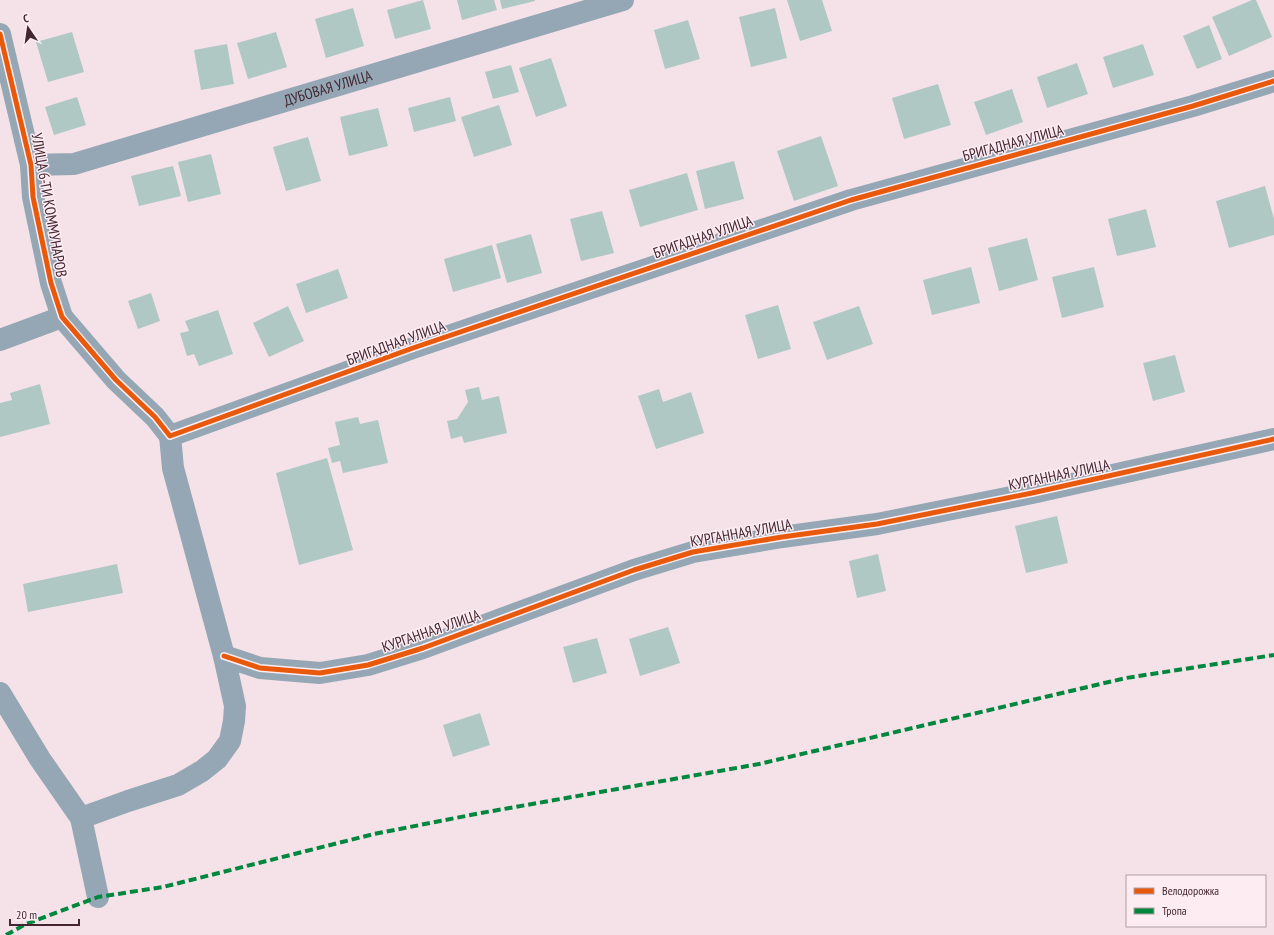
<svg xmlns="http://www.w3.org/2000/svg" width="1274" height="935" font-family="'PT Sans Narrow',sans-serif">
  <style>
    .building { fill: #afc8c4 }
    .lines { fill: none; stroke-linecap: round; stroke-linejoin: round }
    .minor { stroke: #95a7b4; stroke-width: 22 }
    .quiet { stroke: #00873e; stroke-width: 4; stroke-dasharray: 8 4; stroke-linecap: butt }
    .cycleway-casing { stroke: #fdedf2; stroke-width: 8 }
    .cycleway { stroke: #e8590c; stroke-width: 5 }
    .labels { text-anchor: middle; stroke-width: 3; stroke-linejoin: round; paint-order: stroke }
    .street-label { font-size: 15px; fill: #442632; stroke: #fdedf2 }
  </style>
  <rect width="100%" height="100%" fill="#f4e2e8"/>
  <!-- building -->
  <path class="building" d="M423 0 431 29 395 39 387 10Z
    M457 0H494L497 10 462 20Z
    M500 0H535V1L502 9Z
    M787 0H822L832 31 800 41Z
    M1252 0H1256L1272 37 1229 56 1212 17Z
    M353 8 364 46 326 58 315 19Z
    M775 8 787 58 751 67 739 17Z
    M688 20 700 59 665 69 654 30Z
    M1209 25 1222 59 1197 69 1183 36Z
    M72 32 84 72 48 82 36 42Z
    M276 32 287 67 248 79 237 43Z
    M227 44 234 84 201 90 194 50Z
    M1143 44 1154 75 1113 88 1103 57Z
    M551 58 567 106 536 117 519 68Z
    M1077 63 1088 94 1047 108 1037 77Z
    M511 65 519 92 493 99 485 72Z
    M938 84 951 125 904 139 892 98Z
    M1012 89 1023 122 986 135 974 102Z
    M77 97 86 125 54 135 45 107Z
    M450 97 456 121 414 132 408 108Z
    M499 105 512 145 474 157 461 117Z
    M378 108 388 146 349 156 340 117Z
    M821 136 838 186 794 201 777 151Z
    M308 137 321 181 286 191 273 147Z
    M211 154 221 194 188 202 178 162Z
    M734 161 744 199 705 209 696 171Z
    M173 166 181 196 139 206 131 176Z
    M687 173 698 210 640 227 629 190Z
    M1265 186 1274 219V235L1229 248 1216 201Z
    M1146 209 1156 247 1117 256 1108 219Z
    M602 211 614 253 581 261 570 219Z
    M531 234 542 273 507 283 496 244Z
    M1027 238 1038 280 999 291 988 248Z
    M492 245 501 278 453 292 444 259Z
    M971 267 980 303 932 315 923 280Z
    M1094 267 1104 307 1062 318 1052 277Z
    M338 269 348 298 306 313 296 284Z
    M151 293 160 321 138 329 128 301Z
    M778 305 791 349 758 359 745 315Z
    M288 306 304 341 269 357 253 323Z
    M859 306 873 344 827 360 813 322Z
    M218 310 233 354 199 366 194 354 187 356 180 333 189 331 185 321Z
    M1175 355 1185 392 1153 401 1143 363Z
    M40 384 50 424 0 437V403L12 400 10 393Z
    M479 387 482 400 499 396 507 433 464 443 462 436 451 439 447 421 457 419 468 402 465 390Z
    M659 389 663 402 691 392 704 433 656 449 638 396Z
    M358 417 360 424 378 420 388 463 343 473 340 461 332 463 328 448 340 445 335 422Z
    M327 458 353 550 299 565 276 473Z
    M1057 516 1068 563 1026 573 1015 526Z
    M878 554 886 591 857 598 849 561Z
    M117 564 123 593 28 612 23 584Z
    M668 627 680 663 640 676 629 639Z
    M597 638 607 673 573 683 563 647Z
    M480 713 490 745 453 757 443 725Z"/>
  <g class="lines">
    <!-- minor -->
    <g class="minor">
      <path d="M0 34 31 165 33 197 51 283 62 317 116 380 155 417 170 436 413 348 851 200 1193 106 1274 81"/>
      <path id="s1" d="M31 165 74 164 623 0"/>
      <path d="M0 340 62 317"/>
      <path d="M224 656 260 668 320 673 368 665 423 648 634 570 693 552 782 537 877 524 1032 493 1274 439"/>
      <path d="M0 693 40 759 81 818 98 897"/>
      <path d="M81 818 128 801 178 785 202 771 217 759 230 741 234 721 235 706 224 656 173 468 170 436"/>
    </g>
    <!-- quiet -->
    <path class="quiet" d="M6 935 26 924 98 897 163 887 374 834 481 813 759 764 1126 678 1274 655"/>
    <!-- cycleway casing -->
    <g class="cycleway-casing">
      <path id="cycleway" d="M0 34 31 165 33 197 51 283 62 317 116 380 155 417 170 436 413 348 851 200 1193 106 1274 81
        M224 656 260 668 320 673 368 665 423 648 634 570 693 552 782 537 877 524 1032 493 1274 439"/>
    </g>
    <!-- cycleway -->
    <use href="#cycleway" class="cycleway"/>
  </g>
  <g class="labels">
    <!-- street labels -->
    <g class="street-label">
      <text dy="5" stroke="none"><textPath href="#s1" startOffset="308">ДУБОВАЯ УЛИЦА</textPath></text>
      <text transform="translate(1013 143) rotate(-15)" y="5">БРИГАДНАЯ УЛИЦА</text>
      <text transform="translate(49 205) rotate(80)" y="5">УЛИЦА 6-ТИ КОММУНАРОВ</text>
      <text transform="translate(703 237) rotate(-19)" y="5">БРИГАДНАЯ УЛИЦА</text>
      <text transform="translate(396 343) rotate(-20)" y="5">БРИГАДНАЯ УЛИЦА</text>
      <text transform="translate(1059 475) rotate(-12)" y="5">КУРГАННАЯ УЛИЦА</text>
      <text transform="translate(741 533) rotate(-10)" y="5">КУРГАННАЯ УЛИЦА</text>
      <text transform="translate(431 631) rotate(-19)" y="5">КУРГАННАЯ УЛИЦА</text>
    </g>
  </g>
  <!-- legend -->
  <rect x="1126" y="875" width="140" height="52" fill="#fdedf2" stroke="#b39da5"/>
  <rect x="1134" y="888" width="20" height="6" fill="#e8590c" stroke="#b39da5"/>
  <text x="1162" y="895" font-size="12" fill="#442632">Велодорожка</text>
  <rect x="1134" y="908" width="20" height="6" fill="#00873e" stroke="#b39da5"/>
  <text x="1162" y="915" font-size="12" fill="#442632">Тропа</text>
  <!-- north arrow -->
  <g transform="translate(28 28) rotate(347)" stroke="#fdedf2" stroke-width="3" paint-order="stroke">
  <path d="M0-3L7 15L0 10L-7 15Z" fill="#442632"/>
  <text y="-6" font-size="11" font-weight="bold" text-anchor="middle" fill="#442632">С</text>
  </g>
  <!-- scale -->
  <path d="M10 919v6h69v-6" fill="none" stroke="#442632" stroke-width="2"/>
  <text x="16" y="919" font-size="12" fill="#442632" stroke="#fdedf2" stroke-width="3" paint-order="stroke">20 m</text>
</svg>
